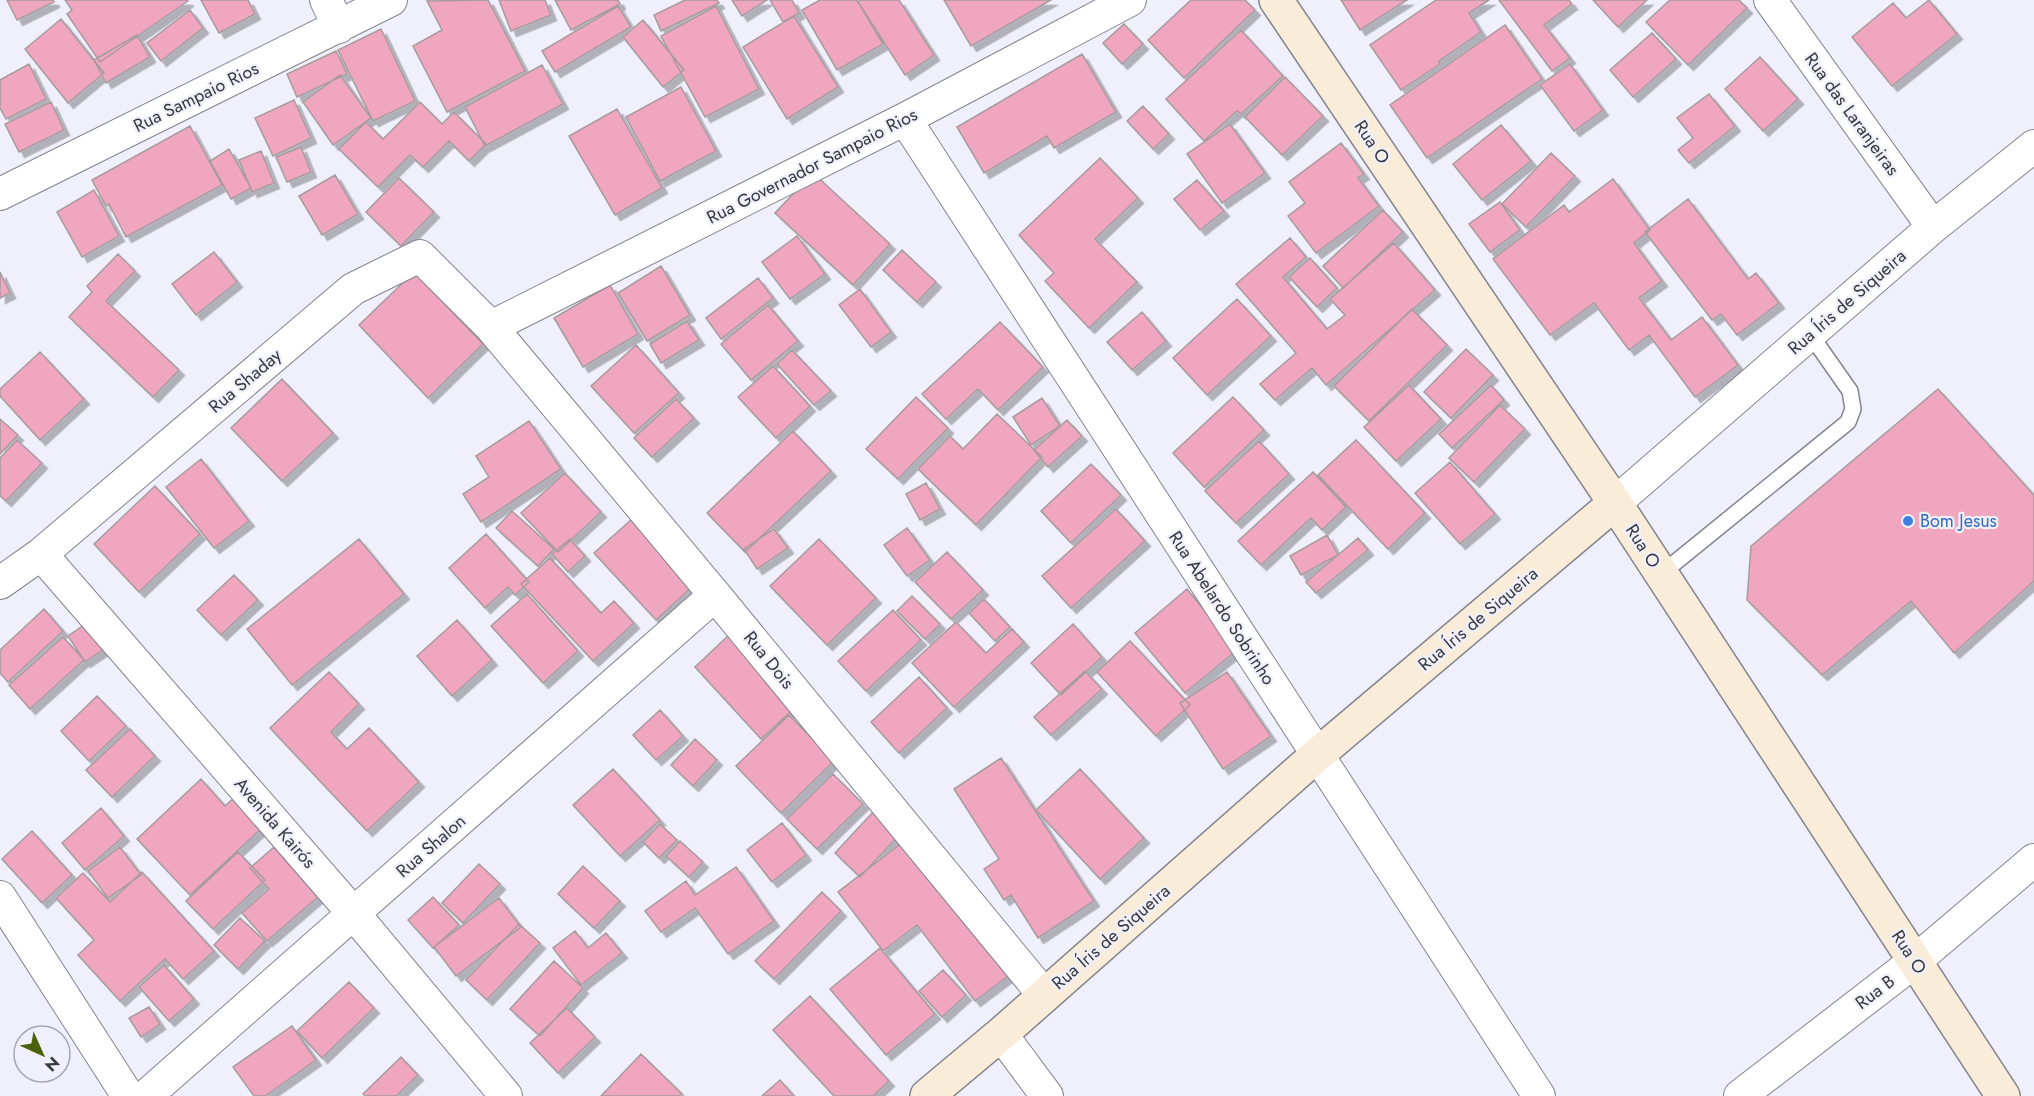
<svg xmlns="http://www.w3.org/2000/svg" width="2034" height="1096" font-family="Jost,sans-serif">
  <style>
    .building { fill: #efa6be; stroke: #a79b9e; stroke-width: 1.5; filter: url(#shadow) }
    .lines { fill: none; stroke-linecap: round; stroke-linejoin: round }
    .lane-casing { stroke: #83848e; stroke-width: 18 }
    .street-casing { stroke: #83848e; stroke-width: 34 }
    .secondary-casing { stroke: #83848e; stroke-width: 36 }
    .lane { stroke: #fff; stroke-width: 15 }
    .street { stroke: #fff; stroke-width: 32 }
    .secondary { stroke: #f9edd9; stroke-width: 33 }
    .shop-dot { fill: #3f7fe0; stroke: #eff0fb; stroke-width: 2 }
    .labels { text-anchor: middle; stroke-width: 4.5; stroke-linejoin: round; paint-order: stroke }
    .street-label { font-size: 18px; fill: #38383c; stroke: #eff0fb }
    .shop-label { font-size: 18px; fill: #366cbe; stroke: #eff0fb; text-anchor: start }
  </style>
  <defs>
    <filter id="shadow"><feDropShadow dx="5.5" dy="5.5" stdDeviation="0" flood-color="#0004"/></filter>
  </defs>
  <rect width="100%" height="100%" fill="#eff0fb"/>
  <!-- building -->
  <path class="building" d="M7 0H53L54 2 17 20Z
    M65 0H187L188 1 100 62 67 14 72 10Z
    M201 0H248L255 14 219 33Z
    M488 0 525 71 447 112 413 46 442 30 427 1Z
    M499 0H545L551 15 511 31Z
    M555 0H618L620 4 571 30Z
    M685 0H717L719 3 661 31 654 15Z
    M732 0H767L742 16Z
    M770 0H792L799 13 783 22Z
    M820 0H857L883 44 837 70 802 10Z
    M861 0H899L934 55 905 75 858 2Z
    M944 0H1051L971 46Z
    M1191 0H1245L1255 10 1184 78 1148 40Z
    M1341 0H1407L1360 30Z
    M1436 0H1489L1469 13 1481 32 1439 61 1440 64 1401 90 1370 45Z
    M1499 0H1569L1572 4 1544 25 1570 58 1552 71Z
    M1593 0H1647L1618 27Z
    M1670 0H1739L1747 8 1688 65 1646 22Z
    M1929 0 1957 34 1892 86 1852 37 1893 3 1906 18Z
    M618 6 631 27 555 72 542 51Z
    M716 6 759 89 705 117 661 36Z
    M190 10 203 28 161 61 147 43Z
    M794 16 838 87 787 119 743 47Z
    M61 19 104 73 68 103 25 49Z
    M643 20 684 70 663 87 623 37Z
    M1124 24 1143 44 1122 64 1103 43Z
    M1505 25 1542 79 1427 158 1390 105Z
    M381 29 415 101 373 121 338 50Z
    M1241 30 1283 76 1241 114 1237 111 1204 141 1166 99Z
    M1652 33 1676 59 1633 97 1610 70Z
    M137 35 150 57 106 83 94 60Z
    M336 51 347 74 297 97 287 74Z
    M1082 54 1116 112 1054 148 1047 136 984 173 957 127Z
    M1760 57 1798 99 1763 131 1725 89Z
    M29 64 46 99 6 119 0 108V80Z
    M1570 64 1603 110 1574 131 1540 85Z
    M542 65 563 104 485 146 465 107Z
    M340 75 371 118 333 145 303 102Z
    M1285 77 1323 116 1282 155 1245 117Z
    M681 87 716 151 660 181 626 117Z
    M1709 94 1735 126 1689 163 1678 150 1693 138 1677 118Z
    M294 100 311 138 273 156 255 118Z
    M51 102 64 130 19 152 5 124Z
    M420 102 442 124 454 112 486 144 469 161 449 141 423 167 410 155 378 187 339 149 366 122 383 139Z
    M1143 106 1169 134 1153 149 1127 121Z
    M617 109 662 188 615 215 569 136Z
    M1230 124 1265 173 1222 203 1187 154Z
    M1501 125 1531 161 1482 200 1453 164Z
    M190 126 222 185 126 237 109 204 106 206 92 180Z
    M1341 143 1364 174 1358 178 1379 206 1316 253 1288 216 1305 203 1289 182Z
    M301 147 311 172 287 182 276 157Z
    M229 149 251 188 231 199 210 161Z
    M261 151 274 183 252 192 239 160Z
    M1551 153 1575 176 1526 227 1502 204Z
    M1100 158 1138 198 1095 239 1137 282 1089 328 1045 281 1054 273 1019 235Z
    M813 173 890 244 853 285 775 213Z
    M335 175 358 214 322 235 299 196Z
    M399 178 434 212 401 246 366 212Z
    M1613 179 1650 230 1634 243 1662 281 1639 298 1671 340 1702 317 1738 365 1695 397 1649 335 1629 350 1594 303 1550 335 1493 259 1564 205 1569 212Z
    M1197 180 1224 211 1200 230 1174 199Z
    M94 190 119 236 82 257 57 212Z
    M1688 199 1748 279 1756 273 1779 303 1737 335 1721 314 1712 320 1645 232Z
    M1500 202 1520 230 1490 252 1469 224Z
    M1383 210 1403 232 1343 288 1323 266Z
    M797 236 825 274 790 299 762 262Z
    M1290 238 1306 257 1283 277 1327 329 1345 315 1330 299 1394 243 1435 290 1326 385 1312 368 1275 400 1260 384 1296 353 1236 284Z
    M902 250 936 282 917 302 883 270Z
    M214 252 237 282 196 315 172 284Z
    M118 254 135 271 106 301 179 370 153 397 69 317 92 292 87 286Z
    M1310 258 1337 288 1317 307 1289 277Z
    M661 266 690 315 647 341 618 293Z
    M0 272 10 293 0 298Z
    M414 272 483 344 428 398 359 325Z
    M758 278 773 298 721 339 706 318Z
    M610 285 638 334 583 367 554 318Z
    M860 289 891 332 871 347 839 305Z
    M1237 299 1271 336 1207 395 1173 358Z
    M768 305 798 341 751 380 721 344Z
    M1412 309 1447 345 1369 421 1334 386Z
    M1142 312 1166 341 1132 370 1107 342Z
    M687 321 699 340 661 363 650 344Z
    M1000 322 1043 367 998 410 978 389 946 419 922 394Z
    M636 345 679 393 634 433 591 386Z
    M1466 349 1493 375 1451 418 1424 392Z
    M792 350 831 391 814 405 777 364Z
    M40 352 84 399 40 440 0 396V389Z
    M773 366 810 406 776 438 738 397Z
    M282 379 333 433 282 481 231 428Z
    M1409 385 1441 419 1396 461 1364 427Z
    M1491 385 1504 400 1452 448 1439 434Z
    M1938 389 2034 495V581L1954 653 1911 601 1822 675 1747 600 1751 546Z
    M916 397 948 428 898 479 866 449Z
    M1233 397 1264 430 1204 487 1173 453Z
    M1042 398 1060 426 1031 445 1013 417Z
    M676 399 694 418 652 457 634 438Z
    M1500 405 1525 429 1474 482 1449 458Z
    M997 414 1042 457 976 525 918 469 950 436 963 449Z
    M0 419 18 435 0 454Z
    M1067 420 1082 436 1048 467 1034 450Z
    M529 421 561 469 481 522 463 494 489 477 476 456Z
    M793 431 831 471 745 552 707 513Z
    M17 440 42 463 6 501 0 496V458Z
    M1356 440 1425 513 1388 549 1318 475Z
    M1259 441 1289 474 1236 523 1205 491Z
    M201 459 249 521 214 548 166 487Z
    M1450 462 1495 514 1460 544 1415 493Z
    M1091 464 1121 495 1071 543 1041 511Z
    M1313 472 1346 507 1322 530 1311 518 1261 565 1238 541Z
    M565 473 601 512 558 552 521 513Z
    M926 483 940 509 920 520 906 494Z
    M155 486 200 534 139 592 94 544Z
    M1116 509 1145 541 1071 608 1042 576Z
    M512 511 554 549 538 566 496 528Z
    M632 519 694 585 656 620 594 553Z
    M907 528 930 560 907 576 884 545Z
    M774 529 788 548 757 569 744 549Z
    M486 534 529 582 515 595 508 587 485 608 449 568Z
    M1327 535 1338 555 1301 575 1290 556Z
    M1358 538 1368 550 1316 593 1306 582Z
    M359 539 404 594 292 685 247 629Z
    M570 539 585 556 568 572 552 554Z
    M819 539 876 598 827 645 770 586Z
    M947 552 983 590 951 619 915 582Z
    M550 558 601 613 614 601 634 623 593 661 521 584Z
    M234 575 258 600 221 635 197 610Z
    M1187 589 1237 650 1185 693 1135 633Z
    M527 594 578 651 543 683 491 626Z
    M912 596 940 624 925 639 897 611Z
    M984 599 1010 627 995 641 969 613Z
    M44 609 63 631 8 682 0 673V650Z
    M893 610 921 640 866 691 838 661Z
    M457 620 492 660 452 696 417 656Z
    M90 621 107 647 85 662 68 636Z
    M956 622 986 653 1012 629 1024 642 954 707 912 663Z
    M1073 624 1102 657 1061 695 1031 663Z
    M731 633 798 705 761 739 695 667Z
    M63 637 84 660 30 709 9 685Z
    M1130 641 1190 705 1156 736 1097 672Z
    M1085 671 1102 689 1051 735 1034 717Z
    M329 672 359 704 331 732 347 749 369 728 419 782 367 831 270 728Z
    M1227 672 1271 736 1223 769 1180 703Z
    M919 677 947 708 899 753 871 722Z
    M97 696 126 726 89 761 61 731Z
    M660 710 683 736 656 760 633 735Z
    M789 715 834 761 781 813 736 766Z
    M130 729 155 756 112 797 86 770Z
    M695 739 717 760 693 786 671 765Z
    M1001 758 1094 901 1038 938 1011 895 1004 900 984 869 999 859 954 789Z
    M613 769 660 820 620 856 573 805Z
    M1080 769 1144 838 1100 879 1036 810Z
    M833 774 863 804 817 849 787 819Z
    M201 779 225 806 235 797 263 827 190 895 137 839Z
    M101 808 124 836 85 870 62 843Z
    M874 811 899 835 860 877 835 853Z
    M782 823 806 855 772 882 747 850Z
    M660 824 677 840 659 858 643 842Z
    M32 831 72 875 42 903 2 859Z
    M680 841 703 862 689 877 666 856Z
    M904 841 1008 976 975 1001 917 925 883 951 838 892Z
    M120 847 141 875 108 898 88 871Z
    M274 847 318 897 267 941 242 913 269 889 250 868Z
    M238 852 265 880 213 929 186 901Z
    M479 864 500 884 463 923 442 903Z
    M583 866 620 901 594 928 558 894Z
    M736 867 774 921 728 954 695 908 661 932 645 911 686 881 695 895Z
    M142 872 214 951 183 979 165 959 120 1001 78 955 94 940 56 898 83 873 110 902Z
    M822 892 841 911 774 979 755 961Z
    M433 897 459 925 433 948 408 920Z
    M499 898 521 927 456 976 434 947Z
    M240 918 265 941 238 969 214 945Z
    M519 924 540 943 487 1000 466 980Z
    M575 931 588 948 606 933 622 953 581 985 553 948Z
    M880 948 935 1014 886 1055 830 989Z
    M554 961 583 988 540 1036 510 1009Z
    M164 965 194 999 169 1021 139 987Z
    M943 970 966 995 942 1017 919 991Z
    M349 982 374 1008 322 1058 297 1031Z
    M810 996 889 1081 873 1096H834L773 1030Z
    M149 1007 160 1024 141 1037 129 1018Z
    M567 1008 595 1037 558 1073 530 1043Z
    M292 1026 316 1060 265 1096H254L233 1067Z
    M641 1054 682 1094 679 1096H601Z
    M401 1057 418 1075 396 1096H365L363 1094Z
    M780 1080 794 1096H762Z"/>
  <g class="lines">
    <!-- lane casing -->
    <g class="lane-casing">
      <path id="lane" d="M1661 574 1848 422 1853 409 1850 391 1810 334"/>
    </g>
    <!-- street casing -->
    <g class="street-casing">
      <path id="street" d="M326 0 339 27
        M1770 0 1933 227
        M905 119 1539 1096
        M0 194 391 0
        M491 327 905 119 1130 0
        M1615 503 1933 227 2034 146
        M41 554 354 914 506 1096
        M0 583 41 554 353 289 420 256 491 327 715 595 1044 995
        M0 897 128 1096
        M1001 1034 1047 1096
        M146 1096 715 595
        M1740 1096 1915 961 2034 860"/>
    </g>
    <!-- secondary casing -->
    <g class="secondary-casing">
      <path id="secondary" d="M1276 0 1615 503 2003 1096
        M927 1096 1001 1034 1317 755 1615 503"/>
    </g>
    <!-- lane -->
    <use href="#lane" class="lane"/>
    <!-- street -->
    <use href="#street" class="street"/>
    <!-- secondary -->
    <use href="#secondary" class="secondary"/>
  </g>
  <!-- markers -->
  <circle class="shop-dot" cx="1908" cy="521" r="6"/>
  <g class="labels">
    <!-- street labels -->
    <g class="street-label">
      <text transform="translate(196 97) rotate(-26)" y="6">Rua Sampaio Rios</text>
      <text transform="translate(1852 114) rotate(54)" y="6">Rua das Laranjeiras</text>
      <text transform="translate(1372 142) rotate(56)" y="6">Rua O</text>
      <text transform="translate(812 166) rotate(-27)" y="6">Rua Governador Sampaio Rios</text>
      <text transform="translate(1847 302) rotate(-41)" y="6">Rua Íris de Siqueira</text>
      <text transform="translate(245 381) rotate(-40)" y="6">Rua Shaday</text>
      <text transform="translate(1643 546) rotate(57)" y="6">Rua O</text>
      <text transform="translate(1222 608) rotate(57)" y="6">Rua Abelardo Sobrinho</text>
      <text transform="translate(1478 619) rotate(-40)" y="6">Rua Íris de Siqueira</text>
      <text transform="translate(769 660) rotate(51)" y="6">Rua Dois</text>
      <text transform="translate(275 823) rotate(49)" y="6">Avenida Kairós</text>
      <text transform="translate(431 846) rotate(-41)" y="6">Rua Shalon</text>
      <text transform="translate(1111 937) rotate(-41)" y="6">Rua Íris de Siqueira</text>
      <text transform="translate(1909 952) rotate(57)" y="6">Rua O</text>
      <text transform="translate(1875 992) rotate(-37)" y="6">Rua B</text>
    </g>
    <!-- shop labels -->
    <g class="shop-label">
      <text x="1920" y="527">Bom Jesus</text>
    </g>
  </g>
  <!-- north arrow -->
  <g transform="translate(42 1054) rotate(135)"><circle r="28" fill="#eff0fb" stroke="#a6a6af" stroke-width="1.5"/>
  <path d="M0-4.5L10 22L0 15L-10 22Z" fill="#4c610c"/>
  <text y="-9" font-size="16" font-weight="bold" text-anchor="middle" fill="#38383c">N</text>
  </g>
</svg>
